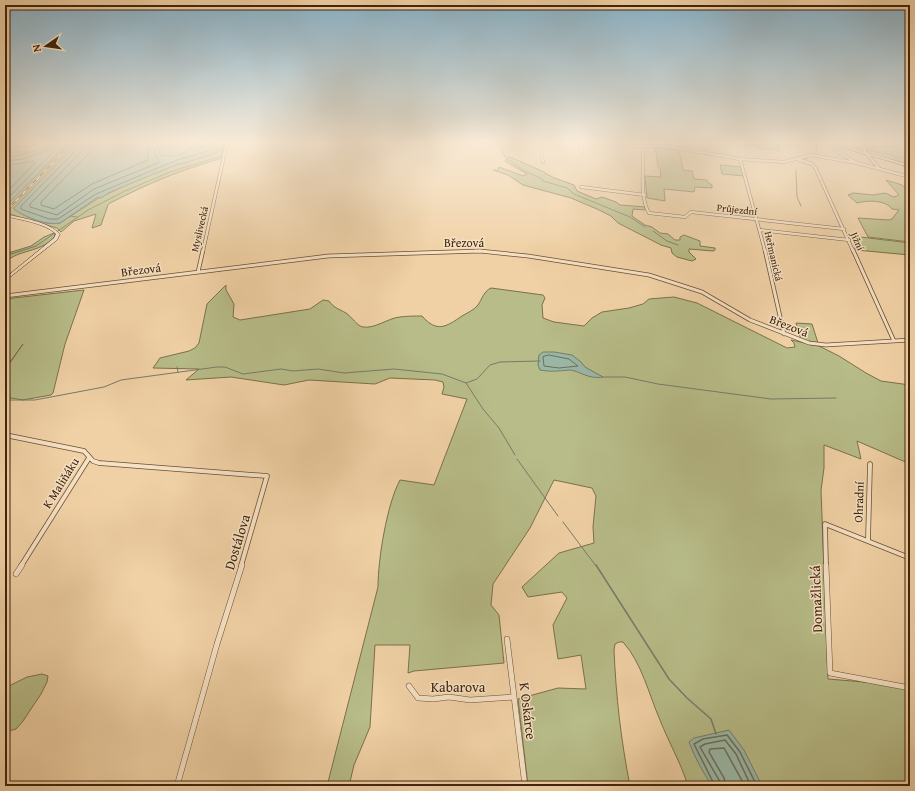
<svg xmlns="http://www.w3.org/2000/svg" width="915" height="791" font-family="'Gentium Book Plus',serif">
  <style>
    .green { fill: #b7bc88; stroke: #7c704a }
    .water { fill: #9ab7a6; stroke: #767c69 }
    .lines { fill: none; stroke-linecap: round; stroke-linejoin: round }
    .shore-far1 { stroke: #6e6e5a; stroke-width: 1 }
    .shore { stroke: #6e6e5a; stroke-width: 1.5 }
    .stream-far1 { stroke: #767c69; stroke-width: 1 }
    .stream { stroke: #767c69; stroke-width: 1.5 }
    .street-far3-casing { stroke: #6d4f33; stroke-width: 3.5 }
    .street-far2-casing { stroke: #6d4f33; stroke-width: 4.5 }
    .street-far1-casing { stroke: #6d4f33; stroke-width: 5.5 }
    .street-casing { stroke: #6d4f33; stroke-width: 6 }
    .secondary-casing { stroke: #41240d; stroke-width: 1 }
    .street-far3 { stroke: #f5e1c4; stroke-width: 2.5 }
    .street-far2 { stroke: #f5e1c4; stroke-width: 3 }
    .street-far1 { stroke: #f5e1c4; stroke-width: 4 }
    .street { stroke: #f5e1c4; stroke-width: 5 }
    .secondary { fill: #f5e1c4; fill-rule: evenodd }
    .rail { stroke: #41240d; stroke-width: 1; stroke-dasharray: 5 5; stroke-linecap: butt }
    .labels { text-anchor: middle; stroke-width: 3; stroke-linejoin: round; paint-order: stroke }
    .far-street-label { font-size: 10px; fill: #41240d; stroke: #f5e1c4 }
    .street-label { font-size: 12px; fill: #41240d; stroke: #f5e1c4 }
    .near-street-label { font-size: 14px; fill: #41240d; stroke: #f5e1c4 }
  </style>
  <rect width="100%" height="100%" fill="#f0d1a5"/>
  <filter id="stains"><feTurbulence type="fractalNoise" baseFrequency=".005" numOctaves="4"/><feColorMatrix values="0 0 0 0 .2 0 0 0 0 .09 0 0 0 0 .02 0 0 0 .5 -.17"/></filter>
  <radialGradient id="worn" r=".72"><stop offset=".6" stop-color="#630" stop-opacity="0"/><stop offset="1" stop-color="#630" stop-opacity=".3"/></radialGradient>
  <!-- green -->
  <path class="green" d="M42 142H72L5 210V207L66 146 63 143C43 146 25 157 5 157V151L20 146 28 147Z
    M75 142H78L14 208 15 210C28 218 44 226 60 223L97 199 131 183 176 165 214 154 219 151 223 142H226L222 158C181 170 149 183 110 203L108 205 101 225 92 228 96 214 74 221 61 232 57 228 6 213Z
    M745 142 779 143V150L757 148V146L745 145Z
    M896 142H910V164L868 154 865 148 885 146 900 147Z
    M655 147 679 150 683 170 692 171 694 179 707 180V182L712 185V188L695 187 694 192 664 189 665 201 647 198 645 176 661 177 660 168 658 166Z
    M510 157 542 171 552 177 574 185 577 191 596 199 602 197 616 202 620 205 645 207V210L633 209 632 216 645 225 652 227 660 233 668 234 675 240H680V237L684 235 700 241V246L715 248V250L713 251 689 249V252L696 259 692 261 677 257 672 253 671 248 661 245 618 223 611 216 597 209 571 198 523 185 508 175 493 170H498L499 167 523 176 527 174 505 161 507 158Z
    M720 165 741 167 744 176 722 174Z
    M886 180 902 185 910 192V242L868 237 858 218 889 220 892 219 899 210 892 209C886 200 868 200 857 203L848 195 853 193 873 195 885 193 894 197 899 195Z
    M54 233 55 236C43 252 22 249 8 260H5V254L31 246 44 237Z
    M852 236 910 243V255L856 250Z
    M226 285V290L234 304 233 317 240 320 310 309 323 300 329 301C334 308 339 309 346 313 352 317 357 326 363 327 375 329 388 318 400 317 407 316 415 316 422 316 437 333 446 327 462 316 467 313 474 310 478 305 482 299 484 291 491 288L543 295 545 298 542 305 543 318 554 322 584 326 592 318 602 312 629 308 643 304 649 299 674 297 697 303 787 348 795 347 794 343 791 340 819 346 839 356 866 373 881 381 910 385V464L857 441 861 459 824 445V468L821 490 828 679 876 683 910 690V786H688C681 763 669 743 660 720 649 695 642 663 623 642H619L615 644 614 650C616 697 621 740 630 786H528L518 699 558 688 586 689 581 655 558 659 553 625 567 598 562 592 528 597 522 587 559 553 594 543 593 527 596 496 592 488 554 480 530 528 493 584 491 605 499 615 504 663 414 671 408 673 410 645H375L370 727 354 765 349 786H327L378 587C378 559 387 504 400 480L434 485 467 399 442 394 444 387 443 382 435 380 390 378 375 384 309 380 284 385 231 377 186 380 199 369 153 368 160 358 189 351 195 348 199 343 207 304Z
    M84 290 65 344 53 393 51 395 23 400 5 397V370L23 344 5 369V299Z
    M796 323 812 324 818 343 801 340Z
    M42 674 48 676 47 682 41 694 23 721 16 729 5 732V688L27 677Z"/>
  <!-- water -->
  <path class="water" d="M78 142H195C202 145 209 141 216 143L218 151 185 163 178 164 110 192 101 198 98 197 60 223C47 226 26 217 15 210L14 208Z
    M58 143H64L66 145 5 207V157L22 155Z
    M543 352H554L572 355 581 362 585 367 603 377C588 380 579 370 569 370 558 371 551 372 540 370L538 365 539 355Z
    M729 730 744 750 762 786H712C703 772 695 758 689 742L694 738Z"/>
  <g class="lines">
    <!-- shore-far1 -->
    <path class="shore-far1" d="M81 142 79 147 21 206V209L49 219H58L96 194 177 160 212 150V142
      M86 142 83 150 30 204V207L57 215 94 189 158 163 159 161 154 151 156 146 160 142
      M92 142 88 154 41 202V205L54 209 92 184 148 160V149L150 142
      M179 142 162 147 159 150V154C169 159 184 155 192 147V142
      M5 161 23 159 52 149 54 151 5 201
      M5 166 33 161 35 163 5 194
      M549 355 569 359 578 366 559 368 544 366 543 357Z"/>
    <!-- shore -->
    <path class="shore" d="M715 786 694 744 703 739 727 735 740 752 757 786
      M720 786 719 780 700 747 705 744 725 740 736 754 751 786
      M726 786 724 778 709 752 710 749 724 748 745 786"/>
    <!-- stream-far1 -->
    <path class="stream-far1" d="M499 142 505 157 523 170 542 179 543 181 567 188 574 194 630 217 645 227
      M846 142 855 147 903 158
      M812 155 817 150 816 142
      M893 157 902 163
      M218 158 226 157
      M907 159H910
      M804 160 809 157
      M903 165 908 175
      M796 170 797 197 801 206
      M70 216 77 217
      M653 231 667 241 678 245
      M5 256 36 246 88 210 125 191 170 172 218 157 221 154 224 142
      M177 367 178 372
      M603 377H625L658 384 771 399 836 398
      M466 383 483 409 499 428 515 455
      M5 400H35L104 387 121 380 217 367H225L243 374 281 369 293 371 318 369 344 373 394 369 442 374 466 383 477 379 490 365 500 362 540 361
      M517 459 558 516
      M563 522 596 566"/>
    <!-- stream -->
    <path class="stream" d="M596 565 669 679 687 698 711 719 716 734"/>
    <!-- street-far3 casing -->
    <g class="street-far3-casing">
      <path id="street-far3" d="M539 142 543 162
        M580 142 582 153
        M620 142 635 146H665L740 159 784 162 811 155 857 163
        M821 142 857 163 910 177
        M862 142 865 152 879 168
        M791 144 799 145
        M643 146C644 165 639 196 649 213L685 217 691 212 844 229
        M740 159 765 251
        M797 159 812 164 816 169 853 251
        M581 187 645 195
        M760 230 849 240
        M203 251 227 142
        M475 251H481"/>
    </g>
    <!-- street-far2 casing -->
    <g class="street-far2-casing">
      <path id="street-far2" d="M765 250 784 334
        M853 250 894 341
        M198 272 203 250
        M5 296 328 256 480 251 528 256 649 275 702 292 750 320 809 343 826 345 910 340"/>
    </g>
    <!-- street-far1 casing -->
    <g class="street-far1-casing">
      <path id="street-far1" d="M5 435 84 451 93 461 99 463 267 476 241 566
        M868 540 870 464
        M21 566 89 458
        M826 566 825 524 910 558"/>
    </g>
    <!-- street casing -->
    <g class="street-casing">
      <path id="street" d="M826 565 830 673 910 688
        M16 574 22 565
        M507 639 525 786
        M409 686 418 698 433 699 449 697 470 700 514 697
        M177 786 217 644 242 565"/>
    </g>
    <!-- secondary casing -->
    <g class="secondary-casing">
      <path id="secondary" d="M824 142H830L910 165V167Z
        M5 214C21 218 48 221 60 234L57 240 5 281V278L54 238 56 234C45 223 20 220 5 216Z"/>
    </g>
    <!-- street-far3 -->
    <use href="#street-far3" class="street-far3"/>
    <!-- street-far2 -->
    <use href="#street-far2" class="street-far2"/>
    <!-- street-far1 -->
    <use href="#street-far1" class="street-far1"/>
    <!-- street -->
    <use href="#street" class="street"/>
    <!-- secondary -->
    <use href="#secondary" class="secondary"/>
    <!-- rail -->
    <path class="rail" d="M5 212 73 142"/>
  </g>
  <!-- sky -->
  <linearGradient id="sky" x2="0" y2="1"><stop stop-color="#89b5ce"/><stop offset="0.56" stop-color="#f8ead6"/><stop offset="1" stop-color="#f8ead6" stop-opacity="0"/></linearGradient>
  <rect width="915" height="253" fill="url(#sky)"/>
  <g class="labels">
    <!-- far-street labels -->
    <g class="far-street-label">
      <text transform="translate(737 209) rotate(6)" y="4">Průjezdní</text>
      <text transform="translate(199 229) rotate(-77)" y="4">Myslivecká</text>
      <text transform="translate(858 241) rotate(66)" y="4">Jižní</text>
      <text transform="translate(774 256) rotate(77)" y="4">Heřmanická</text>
    </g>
    <!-- street labels -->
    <g class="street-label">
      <text x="464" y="247">Březová</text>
      <text transform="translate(141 270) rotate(-7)" y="4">Březová</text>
      <text transform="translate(789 326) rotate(21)" y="4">Březová</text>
      <text transform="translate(61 483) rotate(-58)" y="4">K Maliňáku</text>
      <text transform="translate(859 502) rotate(-88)" y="4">Ohradní</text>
    </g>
    <!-- near-street labels -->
    <g class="near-street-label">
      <text transform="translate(237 542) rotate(-73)" y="5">Dostálova</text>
      <text transform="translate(816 599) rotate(-92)" y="5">Domažlická</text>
      <text x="458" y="692">Kabarova</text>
      <text transform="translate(528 711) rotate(83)" y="5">K Oskárce</text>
    </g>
  </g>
  <!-- margin -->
  <rect width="915" height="791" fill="none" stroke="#f0d1a5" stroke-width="20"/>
  <rect x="6" y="6" width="903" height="779" fill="none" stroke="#41240d" stroke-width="2"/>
  <rect x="10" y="10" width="895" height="771" fill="none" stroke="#41240d"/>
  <!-- north arrow -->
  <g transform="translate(46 46) rotate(257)" stroke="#f5e1c4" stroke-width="3" paint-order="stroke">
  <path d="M0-3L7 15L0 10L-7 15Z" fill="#41240d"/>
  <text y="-6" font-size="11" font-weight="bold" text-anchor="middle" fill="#41240d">N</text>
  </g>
  <rect width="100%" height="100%" filter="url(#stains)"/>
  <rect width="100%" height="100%" fill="url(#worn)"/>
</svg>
